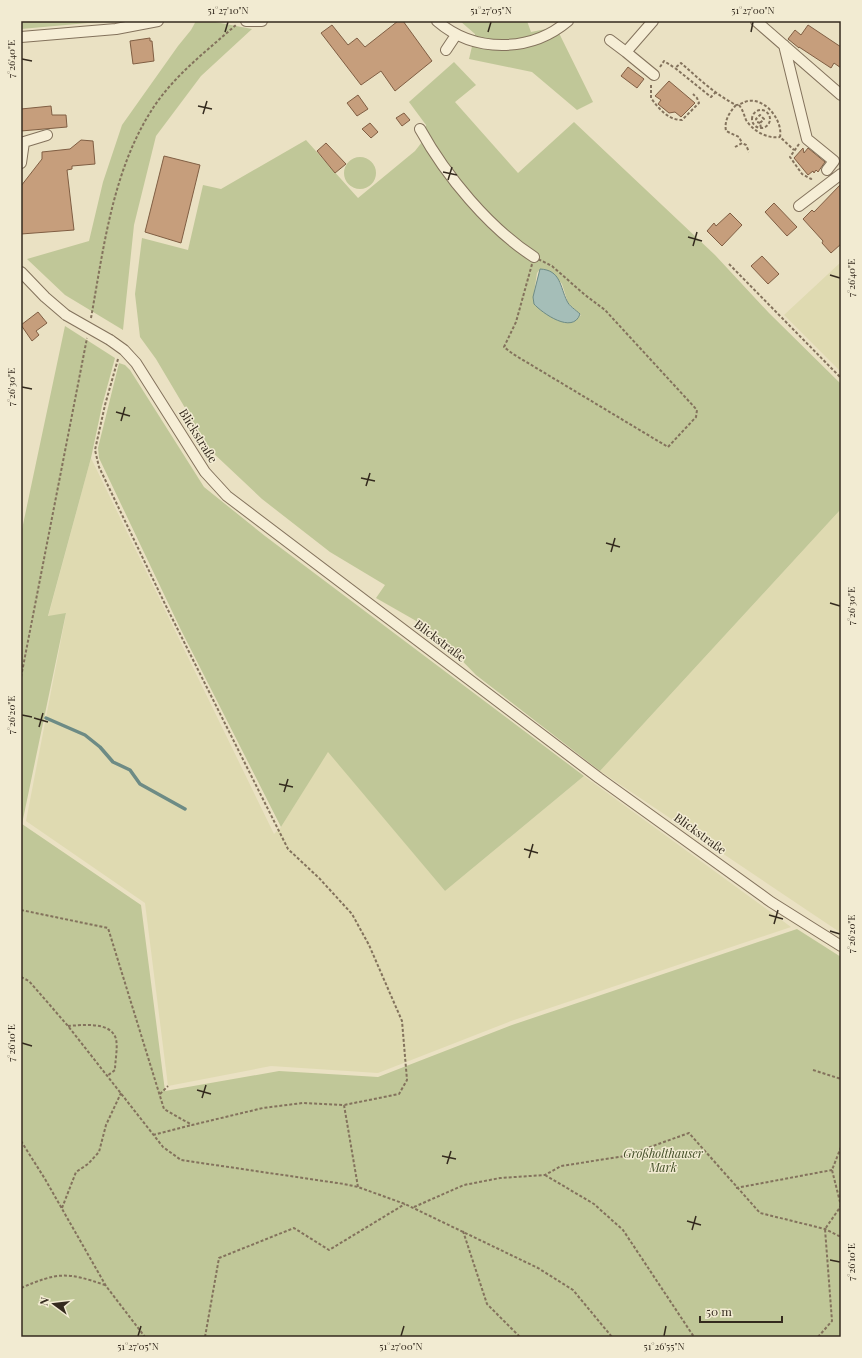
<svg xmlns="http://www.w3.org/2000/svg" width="862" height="1358" font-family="'Playfair Display',serif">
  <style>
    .farmland { fill: #dfdab1 }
    .green { fill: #c0c798; fill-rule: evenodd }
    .water { fill: #a5beb8; stroke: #6d8b85 }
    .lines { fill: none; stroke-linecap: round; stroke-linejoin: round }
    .stream { stroke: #6d8b85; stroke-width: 3.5 }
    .building { fill: #c69e7c; stroke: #805e43 }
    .minor-casing { stroke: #83725c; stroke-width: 12 }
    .path { stroke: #83725c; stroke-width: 2; stroke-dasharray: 3 2; stroke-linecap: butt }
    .minor { stroke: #f6eed6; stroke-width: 10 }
    .minor-bridge-casing { stroke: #83725c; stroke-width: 12; stroke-linecap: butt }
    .minor-bridge { stroke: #f6eed6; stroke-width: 10 }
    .ticks { fill: none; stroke: #342a1e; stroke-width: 1.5 }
    .labels { text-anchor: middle; stroke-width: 3; stroke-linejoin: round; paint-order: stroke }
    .street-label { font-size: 12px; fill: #342a1e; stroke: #f2ebd2 }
    .park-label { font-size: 12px; font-style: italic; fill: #434f27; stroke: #f2ebd2 }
    .neatline { fill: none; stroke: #342a1e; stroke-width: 1.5 }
    .ticks-label { font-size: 10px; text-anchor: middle; fill: #342a1e }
  </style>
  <rect width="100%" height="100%" fill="#eae1c3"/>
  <!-- farmland -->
  <path class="farmland" d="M841 262V372L784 315Z
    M91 458 274 834 281 827 328 751 445 891 584 776 791 927 511 1021 378 1073 271 1066 168 1086 145 903 26 821 66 614 48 617Z
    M841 509V933L600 771Z"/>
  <!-- green -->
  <path class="green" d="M110 21 21 29V22Z
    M196 21H210L252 29 201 76 156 136 134 225 123 330 65 295 27 259 89 241 103 182 122 125 178 46 191 30Z
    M460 21H527L531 32 556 27 593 102 577 110 532 72 469 59 475 34Z
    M454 62 476 85 455 102 518 173 574 122 715 255 769 313 841 384V509L600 771 476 675 432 630 376 598 385 585 330 552 262 499 210 450 156 359 140 337 135 294 142 238 188 250 203 185 221 189 306 140 358 198 415 151 422 142 426 125 409 102ZM540 269 554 274 562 284 568 303 581 315 573 322H562L533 300 537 273Z
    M344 173a16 16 0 1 1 32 0a16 16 0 1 1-32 0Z
    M65 326 115 358 102 406 91 458 48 616 66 613 22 824 141 905 165 1091 279 1071 378 1077 512 1025 797 929 841 957V1337H21V534Z
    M119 363 125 365 130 370 204 487 265 536 584 776 445 891 328 752 281 827 181 630 99 458 98 448Z"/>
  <!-- water -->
  <path class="water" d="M540 269C561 270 560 287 567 301 569 306 576 310 580 314 573 335 542 313 534 304L533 297Z"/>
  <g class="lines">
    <!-- stream -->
    <path class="stream" d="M46 718 85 735 100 747 113 762 130 770 140 784 185 809"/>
  </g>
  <!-- building -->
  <path class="building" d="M398 21H403L432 61 395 91 381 71 361 85 321 33 332 25 348 45 357 38 365 47Z
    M808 25 841 47V68L834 63 831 68 799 47V48L788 39 795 30 801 35Z
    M150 38V41H152L154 61 133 64 130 41Z
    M628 67 644 79 637 88 621 76Z
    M669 81 695 103 681 117 675 112 669 113 658 104 661 100 655 96Z
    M358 95 368 109 357 116 347 103Z
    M51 106 52 115H66L67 127 21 131V109Z
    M404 113 410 120 402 126 396 118Z
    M370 123 378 132 371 138 362 129Z
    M81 140 93 141 95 164 72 166V169L67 170 74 230 21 234V186L42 159V152L70 149Z
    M326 143 346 164 335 173 317 151Z
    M803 148 804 153 808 148 825 162 818 172 816 170 814 173 813 171 808 175 794 158Z
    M164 156 200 165 181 243 145 232Z
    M841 184V244L831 253 822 243 823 241 803 219 812 210 814 212Z
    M774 203 797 227 787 236 765 212Z
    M730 213 742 225 722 246 707 231 714 223 716 226Z
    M762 256 779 274 768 284 751 266Z
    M38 312 47 323 36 331 39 335 32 341 21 325Z"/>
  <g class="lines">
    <!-- minor casing -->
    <g class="minor-casing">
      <path id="minor" d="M246 21H262
        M437 21C474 53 530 53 568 21
        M653 21 626 52 654 75
        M756 21 841 95
        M21 37 116 29 158 21
        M610 40 626 52
        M784 45 807 139 834 161 827 170
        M446 50 456 35
        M420 129C446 176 489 228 534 257
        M21 163 24 142 47 135
        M799 206 841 174
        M21 272 45 297 66 315
        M110 340 124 350 136 363 205 472 227 496 599 778 771 902 841 946"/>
    </g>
    <!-- path -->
    <path class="path" d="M660 67 664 61 675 68
      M651 85V98C659 109 668 120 682 120L699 103 697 98 693 94
      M716 92 711 97 675 68 681 63C698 78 716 95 736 105 740 105 743 102 748 101 766 98 783 121 780 137L794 150
      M736 105C729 113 724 121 726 131L739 137 742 143
      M739 105C743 110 744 115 746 120 753 131 767 139 780 137
      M752 119a9 9 0 1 1 18 0a9 9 0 1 1-18 0Z
      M760 123 757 122 756 119 760 115 764 119 760 123 761 128
      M799 144 790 157 802 174 811 179 813 177
      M735 147 742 143 746 145 749 152
      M534 257 552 266 585 295 605 310 697 410 696 417 668 447 513 354 504 347 516 322Z
      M729 264 841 378
      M91 318C104 246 113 167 155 105 177 73 209 49 237 24
      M118 359 105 405 95 450 99 467 165 604 288 849 319 878 352 914 369 945 402 1021 407 1080 399 1094 344 1105
      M21 677 87 338
      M21 910 108 928 164 1109 192 1125 263 1108 303 1103 344 1105 358 1187
      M21 977 29 981 68 1026 163 1147 181 1160 344 1184 358 1187 405 1204 538 1268 573 1290 612 1337
      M68 1026C82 1025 111 1021 116 1039 118 1048 115 1061 115 1070L107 1076
      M813 1070 841 1079
      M160 1094 168 1086
      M153 1135 192 1125
      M21 1141 45 1179 106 1286 145 1337
      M841 1147 832 1170 841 1206
      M545 1175 594 1204 623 1230 694 1337
      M736 1188 832 1170
      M414 1207 464 1185 500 1178 545 1175 561 1166 625 1156 689 1133 760 1213 825 1229 841 1237
      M62 1208 76 1172 88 1164 99 1152 106 1125 121 1093
      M463 1231 487 1304 520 1337
      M21 1288C58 1272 67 1272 105 1285
      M205 1337 219 1258 294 1228 329 1250 405 1204
      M818 1337 832 1321 825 1229 841 1206"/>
    <!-- minor -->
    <use href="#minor" class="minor"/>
    <!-- minor-bridge casing -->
    <g class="minor-bridge-casing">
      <path id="minor-bridge" d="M66 315 110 340"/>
    </g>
    <!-- minor-bridge -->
    <use href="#minor-bridge" class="minor-bridge"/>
  </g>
  <!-- ticks -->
  <path class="ticks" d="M225 32 228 22M488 32 491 22M751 32 753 22M22 59 32 61M198 106 212 109M203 114 207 101M443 172 457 175M448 180 452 167M688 237 702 241M693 246 697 232M830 275 840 278M22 387 32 389M116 412 130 416M121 421 125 407M361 478 375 481M366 486 370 473M606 543 620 547M611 552 615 538M830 603 840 606M22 715 32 717M34 718 48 722M39 727 43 713M279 784 293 787M284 792 288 779M524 849 538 853M529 858 533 844M769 915 783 919M774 924 778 910M830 931 840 934M22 1043 32 1046M197 1090 211 1094M202 1098 206 1085M442 1156 456 1159M447 1164 451 1151M687 1221 701 1225M692 1230 696 1216M830 1260 840 1262M138 1336 141 1326M401 1336 404 1326M664 1336 666 1326"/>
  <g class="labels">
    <!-- street labels -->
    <g class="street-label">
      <text transform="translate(198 436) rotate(58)" y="4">Blickstraße</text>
      <text transform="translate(440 641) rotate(37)" y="4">Blickstraße</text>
      <text transform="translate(700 834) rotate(36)" y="4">Blickstraße</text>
    </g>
    <!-- park labels -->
    <g class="park-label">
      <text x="663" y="1158">Großholthauser<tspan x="663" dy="14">Mark</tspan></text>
    </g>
  </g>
  <!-- border -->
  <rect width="862" height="1358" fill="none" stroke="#f2ebd2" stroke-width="44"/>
  <!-- north arrow -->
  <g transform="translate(54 1304) rotate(285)" stroke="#f2ebd2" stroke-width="3" paint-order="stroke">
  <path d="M0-3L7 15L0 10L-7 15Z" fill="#342a1e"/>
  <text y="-6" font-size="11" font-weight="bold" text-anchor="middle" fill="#342a1e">N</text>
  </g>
  <!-- scale -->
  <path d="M700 1316v6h82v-6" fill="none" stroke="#342a1e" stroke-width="2"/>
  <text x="706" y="1316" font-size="12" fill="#342a1e" stroke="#f2ebd2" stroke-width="3" paint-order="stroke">50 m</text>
  <rect x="22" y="22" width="818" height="1314" class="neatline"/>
  <g class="ticks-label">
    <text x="228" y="14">51°27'10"N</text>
    <text x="491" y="14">51°27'05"N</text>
    <text x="753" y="14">51°27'00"N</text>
    <text transform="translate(11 59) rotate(-90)" y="4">7°26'40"E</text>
    <text transform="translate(851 278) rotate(-90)" y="4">7°26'40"E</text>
    <text transform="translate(11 387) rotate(-90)" y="4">7°26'30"E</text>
    <text transform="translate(851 606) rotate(-90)" y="4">7°26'30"E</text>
    <text transform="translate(11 715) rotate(-90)" y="4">7°26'20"E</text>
    <text transform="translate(851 934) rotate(-90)" y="4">7°26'20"E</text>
    <text transform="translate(11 1043) rotate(-90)" y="4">7°26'10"E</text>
    <text transform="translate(851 1262) rotate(-90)" y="4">7°26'10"E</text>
    <text x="138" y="1350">51°27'05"N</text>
    <text x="401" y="1350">51°27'00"N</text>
    <text x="664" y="1350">51°26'55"N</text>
  </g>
</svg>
